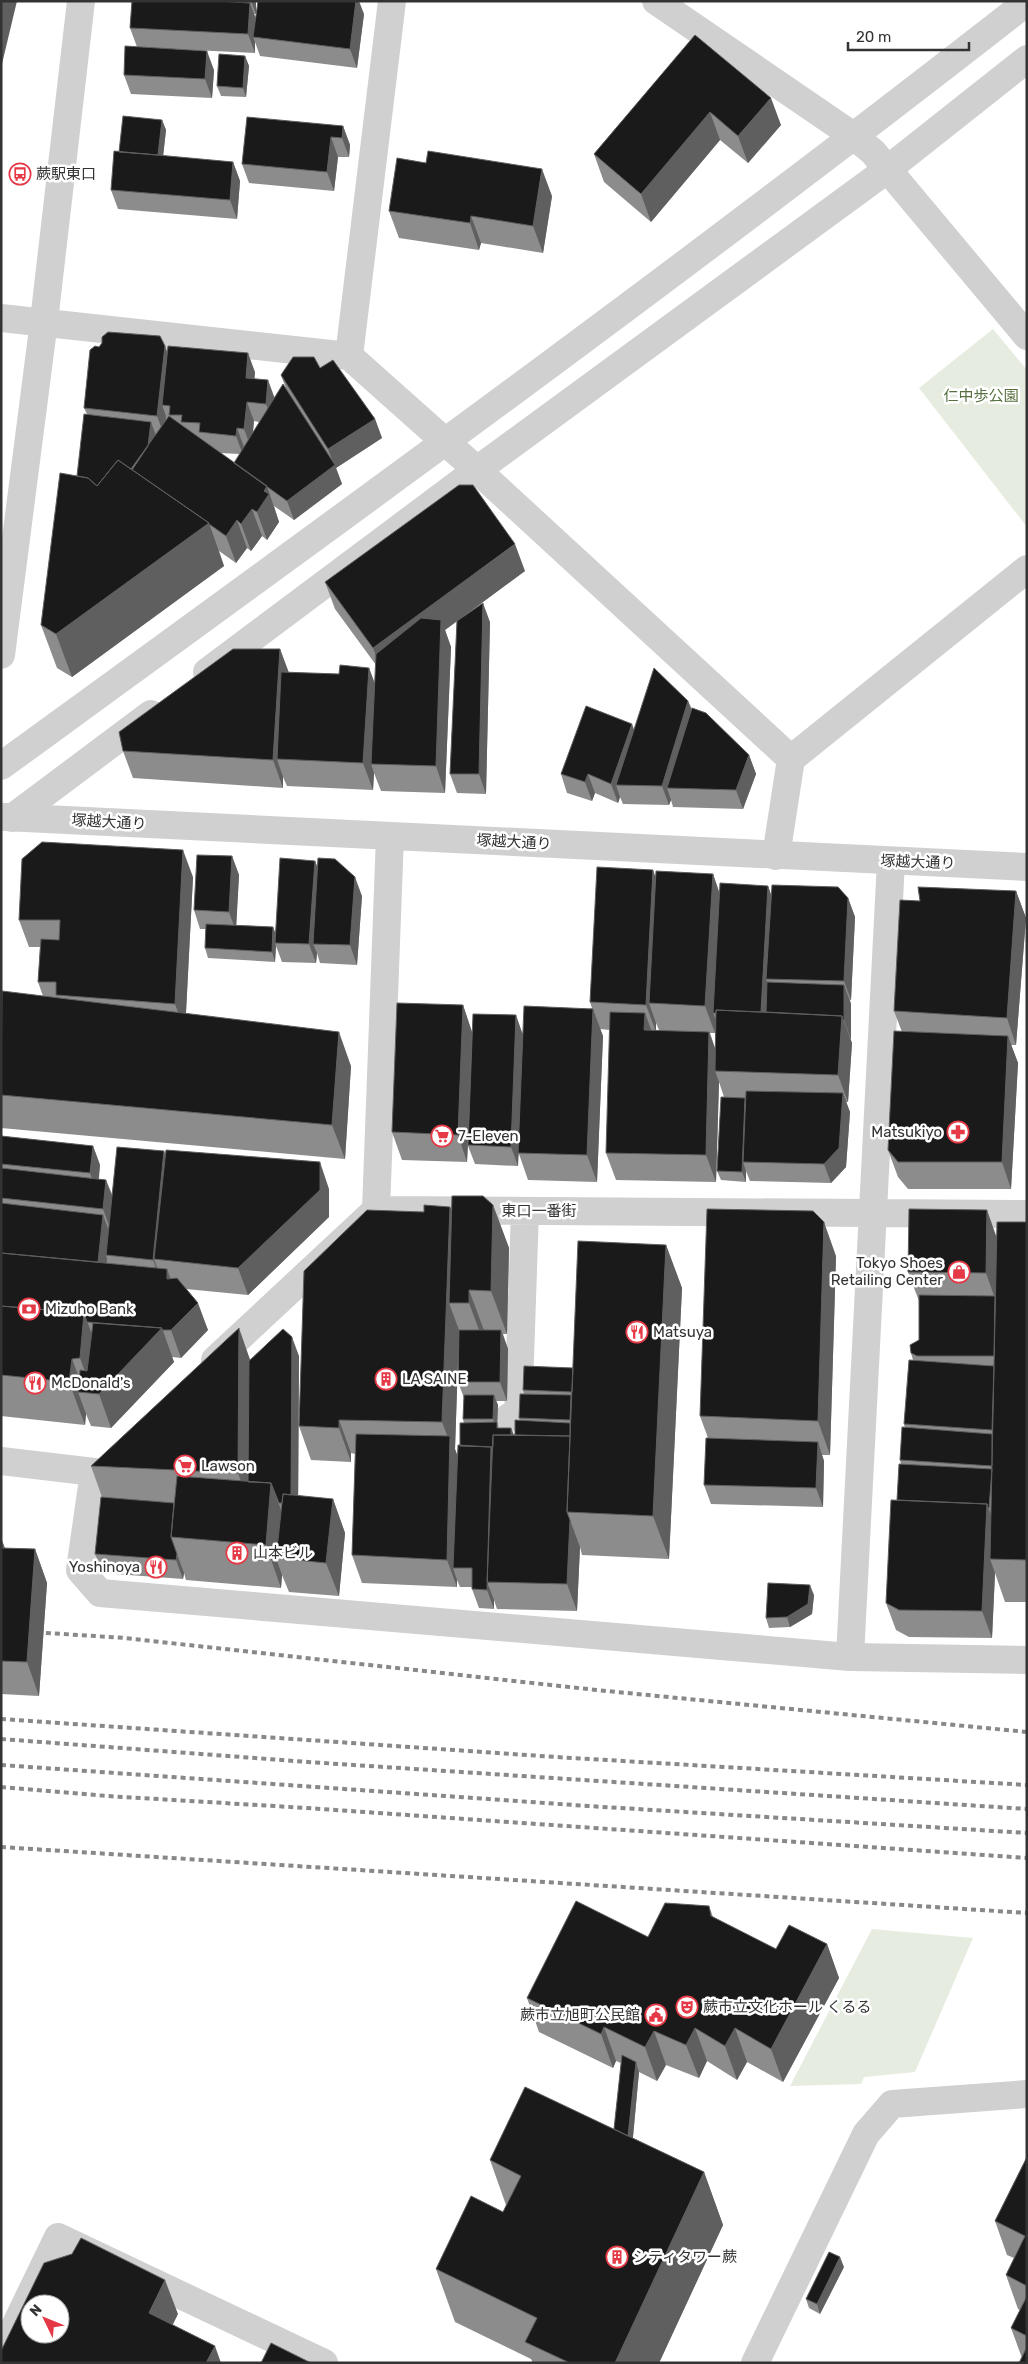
<svg xmlns="http://www.w3.org/2000/svg" width="1028" height="2364" font-family="Rubik,'Noto Sans JP',sans-serif">
  <style>
    .green { fill: #e6ecdf }
    .lines { fill: none; stroke-linecap: round; stroke-linejoin: round }
    .minor { stroke: #d0d0d0; stroke-width: 28 }
    .rail { stroke: #888; stroke-width: 4; stroke-dasharray: 5 4; stroke-linecap: butt }
    .wall { fill: #8c8c8c; fill-rule: evenodd }
    .shaded-wall { fill: #5f5f5f }
    .building { fill: #1a1a1a; stroke: #5f5f5f; fill-rule: evenodd }
    .labels { text-anchor: middle; stroke-width: 5; stroke-linejoin: round; paint-order: stroke }
    .poi-label { font-size: 15px; fill: #333; stroke: #fff; text-anchor: start }
    .park-label { font-size: 15px; fill: #56703f; stroke: #fff }
    .street-label { font-size: 15px; fill: #333; stroke: #fff }
  </style>
  <rect width="100%" height="100%" fill="#fff"/>
  <!-- green -->
  <path class="green" d="M993 329 1027 370V527L919 388Z
    M872 1929 973 1938 915 2072 864 2077 861 2084 790 2086Z"/>
  <g class="lines">
    <!-- minor -->
    <path class="minor" d="M656 1 855 137 873 152 1027 336
      M1 318 349 356 477 470 791 759 776 856
      M349 356 392 1
      M1 655 44 321 81 1
      M207 672 477 470 888 169 1027 59
      M791 759 1027 569
      M1 766C346 515 691 265 1027 2
      M5 817 1027 867
      M12 818 151 714
      M376 1210 390 836
      M215 1360 376 1210 1027 1214
      M509 1417H518L525 1211
      M1 1461 94 1472 80 1570 100 1593 850 1657 1027 1660
      M850 1657 891 861
      M1 2355 58 2237 324 2363
      M755 2363 866 2134 892 2104 1027 2094"/>
    <!-- rail -->
    <path class="rail" d="M1 1630 125 1638 596 1690 1027 1732
      M1 1719 556 1757 1027 1785
      M1 1739 308 1762 1027 1809
      M1 1765 588 1806 1027 1833
      M1 1787 107 1796 307 1808 1027 1858
      M1 1847 1027 1913"/>
  </g>
  <!-- wall -->
  <path class="wall" d="M132 1H256V14H254L256 19 364 14 357 68 260 56 255 42V53L152 48 214 70 212 98 131 94 124 75 137 47 130 28Z
    M695 35 781 125 748 163 720 140 651 222 604 182 594 154Z
    M245 56 249 66 246 97 221 96 217 86Z
    M162 120 166 130 163 156 233 162 240 181 237 219 118 209 111 190 119 152Z
    M343 126 350 145 349 157H338L334 191 249 183 242 164Z
    M426 163 552 196 543 253 481 243 479 250 399 238 389 211Z
    M99 347 167 351 255 372 254 379 274 397 287 391 281 375 320 368 375 419 382 438 336 468 342 484 294 520 274 506 279 522 267 540 262 536 251 551 247 548 236 563 219 551 224 566 72 677 57 668 41 625 77 476 87 414 84 408ZM254 421 259 422 253 433ZM220 453 240 454 234 463Z
    M525 571 460 619 490 622 486 794 457 793 450 774 457 621 445 630 451 647 445 793 381 791 374 773 373 790 287 786 283 777V788L133 778 123 751 280 649 289 673 339 674 369 668 375 684 376 665 335 609 325 582Z
    M688 701 692 709 749 755 756 774 743 809 673 807 671 800 669 805 623 804 620 797 618 803 595 793 592 801 567 793 561 774 634 730Z
    M232 856 239 875 236 925 273 927 275 933 315 861 318 868 362 896 357 965 320 963 317 953 316 963 282 962 276 946 275 962 208 958 205 948 206 929H200L194 910Z
    M713 874 720 894 768 886 771 896 848 898 855 917 851 1000H850L851 1004V1039H850L852 1043 848 1102H846L850 1112 846 1167 831 1183 750 1181 746 1171V1182L721 1180 717 1171 724 1097 719 1082 716 1182 616 1180 606 1153 610 1030 600 1029 603 1036 597 1182 528 1180 519 1154 518 1166 475 1164 468 1146 467 1162 402 1160 392 1132 463 1005 472 1032 523 1033 592 1008 590 1002 656 878ZM656 1023 659 1030 656 1031ZM710 1033H715V1048Z
    M193 877 186 1013 351 1066 345 1159 1 1128V995L43 996 38 982 40 947H29L19 920Z
    M1016 891 1026 918 1016 1045H1011L1018 1063 1011 1189H908L898 1177 888 1150 902 1032 894 1011 920 901Z
    M1 1136 93 1146 100 1165 99 1179 106 1180 112 1194 164 1151 165 1155 329 1189V1217L248 1295 186 1289 208 1330 181 1358 172 1357 174 1362 111 1428 91 1426 86 1414 85 1425 1 1416Z
    M493 1205 509 1248 507 1334H503L508 1349 507 1401H496L498 1405 497 1422 499 1428H511L514 1435 520 1420 519 1418 524 1394 523 1390 573 1368 666 1245 682 1288 669 1559 582 1555 580 1547 577 1611 497 1609 494 1600V1609L479 1608 472 1589V1587H460L457 1580V1587L362 1583 352 1555 355 1454 351 1453V1462L311 1460 299 1426 424 1212 450 1207 452 1211ZM459 1330 458 1382 464 1398 463 1419 464 1423 458 1457 455 1449Z
    M1027 1222V1602H1005L995 1573 992 1638 909 1637 896 1630 886 1603 901 1464 900 1460 905 1428 904 1424 913 1360 911 1353 919 1340V1301L908 1272 996 1236Z
    M836 1256 830 1455H822L824 1461 823 1507 711 1504 704 1485 708 1438 700 1416Z
    M299 1356 298 1496 333 1499 345 1533 339 1596 289 1592 282 1575 281 1588 186 1580 184 1573 183 1579 102 1573 95 1554 102 1497 91 1466 251 1360Z
    M1 1538 5 1548 35 1549 47 1583 39 1696 1 1694Z
    M814 1595 812 1614 790 1627 769 1628 766 1618Z
    M709 1906 713 1917 776 1949 827 1944 839 1978 783 2082 747 2062 737 2080 707 2061 699 2078 666 2065 657 2081 639 2072 633 2138 704 2172 723 2225 659 2363H533L531 2359 455 2322 436 2269 503 2212 506 2205 490 2160 614 2129 621 2063 616 2061 613 2068 539 2032 527 1998Z
    M1027 2157V2363L1022 2358 1011 2328 1020 2310 1018 2309 1006 2275 1014 2258 1007 2255 995 2221Z
    M844 2267 820 2314 809 2308 806 2299Z"/>
  <!-- shaded-wall -->
  <path class="shaded-wall" d="M1 1H17L1 68Z
    M251 1H256V14Z
    M356 1H359L364 14 357 68 350 49Z
    M250 3 257 22 253 37 255 42V53L248 34Z
    M207 51 214 70 212 98 205 79Z
    M245 56 249 66 246 97 243 88Z
    M771 98 781 125 748 163 738 136Z
    M710 112 720 140 651 222 641 194Z
    M162 120 166 130 162 166 158 157Z
    M343 126 350 145 349 157 342 138Z
    M331 137 338 157 334 191 327 172Z
    M233 162 240 181 237 219 230 200Z
    M542 169 552 196 543 253 533 226Z
    M471 216 481 243 479 250 470 223Z
    M165 346 172 365 162 405 166 416 164 435 157 416Z
    M248 353 255 372 253 397 246 378Z
    M268 380 275 399 273 423 266 404Z
    M247 402 254 421 251 448 244 429Z
    M375 419 382 438 336 468 342 484 294 520 287 501 334 465 328 449Z
    M151 422 158 441 147 454Z
    M237 428 244 447 243 455 236 436Z
    M267 486 279 522 267 540 257 512 264 491Z
    M252 509 262 536 251 551 241 524Z
    M237 520 247 548 236 563 226 536Z
    M209 523 224 566 72 677 56 634Z
    M515 544 525 571 445 630 451 647 445 793 436 766 383 675 373 648Z
    M483 603 490 622 486 794 479 774Z
    M280 649 290 676 277 759 283 777V788L273 760Z
    M369 668 379 695 371 764 374 773 373 790 363 763Z
    M688 701 695 720 667 788 671 800 669 805 662 786Z
    M632 724 639 743 616 785 620 797 618 803 611 784Z
    M749 755 756 774 743 809 736 790Z
    M588 774 595 793 592 801 585 782Z
    M183 850 193 877 185 1031 175 1004Z
    M232 856 239 875 236 931 229 912Z
    M315 861 322 880 313 944 317 953 316 963 309 944Z
    M653 870 663 897 649 1003 656 1023V1032L646 1005Z
    M713 874 722 901 713 1013 716 1020 715 1033 705 1006Z
    M355 877 362 896 357 965 350 945Z
    M768 886 775 905 766 979 770 989 768 1017 761 1016Z
    M1016 891 1026 918 1016 1045 1007 1018Z
    M848 898 855 917 851 1000 844 981Z
    M273 927 277 937 275 943 276 946 275 962 272 952Z
    M844 985 851 1004V1039L844 1020Z
    M463 1005 472 1032 467 1162 458 1135Z
    M593 1009 603 1036 597 1182 587 1155Z
    M645 1013 655 1040 644 1030Z
    M516 1015 523 1035 518 1153V1166L511 1147Z
    M842 1016 852 1043 848 1102 838 1075Z
    M339 1032 351 1066 345 1159 332 1125Z
    M709 1032 719 1059 715 1071 719 1082 716 1182 706 1155Z
    M1008 1036 1018 1063 1011 1189 1002 1162Z
    M843 1093 850 1112 846 1167 831 1183 824 1164Z
    M745 1098 743 1162 746 1171V1182L742 1172Z
    M93 1146 100 1165 97 1192 90 1173Z
    M164 1151 171 1170 154 1259 160 1276V1279L153 1260Z
    M320 1162 329 1189V1217L248 1295 238 1268Z
    M106 1180 113 1199 110 1228 103 1209Z
    M493 1205 509 1248 507 1334 491 1291Z
    M450 1207 462 1240 449 1303 459 1330 455 1449 460 1463 453 1568 457 1580V1587L447 1560 450 1443 442 1422Z
    M987 1210 999 1244 998 1307 986 1273Z
    M103 1215 110 1234 106 1255 107 1259 104 1283 97 1264Z
    M824 1222 836 1256 830 1455 818 1421Z
    M666 1245 682 1288 669 1559 653 1516Z
    M167 1269 177 1296 167 1279Z
    M469 1290 485 1333V1346L469 1303Z
    M198 1303 208 1330 181 1358 171 1330Z
    M84 1313 100 1356 93 1394 80 1358Z
    M162 1328 174 1362 111 1428 99 1394Z
    M239 1328 254 1371 249 1504 238 1473Z
    M501 1330 508 1349 507 1401 500 1382Z
    M292 1337 299 1356 298 1522 291 1503Z
    M72 1359 85 1393 78 1392 86 1414 85 1425 69 1382Z
    M494 1395 498 1405 497 1429 493 1419Z
    M339 1420 351 1453V1462L339 1428Z
    M511 1428 515 1438 510 1447Z
    M818 1442 824 1461 823 1507 816 1488Z
    M491 1447 498 1466 487 1582 494 1600V1609L487 1590Z
    M271 1483 287 1526 276 1558 282 1575 281 1588 266 1545Z
    M333 1499 345 1533 339 1596 326 1563Z
    M987 1504 997 1531 990 1559 995 1573 992 1638 982 1611Z
    M570 1520 580 1547 577 1611 567 1584Z
    M1 1538 7 1554 1 1569Z
    M35 1549 47 1583 39 1696 27 1662Z
    M177 1554 184 1573 183 1579 176 1560Z
    M810 1585 814 1595 812 1614 790 1627 787 1617Z
    M827 1944 839 1978 783 2082 771 2049Z
    M604 2027 616 2061 613 2068 601 2034Z
    M695 2028 707 2061 699 2078 686 2045Z
    M735 2028 747 2062 737 2080 725 2046Z
    M654 2031 666 2065 657 2081 645 2047Z
    M636 2062 639 2072 629 2178 625 2168Z
    M704 2172 723 2225 659 2363H615Z
    M840 2257 844 2267 820 2314 817 2304Z
    M165 2280 178 2314 162 2347 149 2313Z
    M215 2346 221 2363H206Z"/>
  <!-- building -->
  <path class="building" d="M132 1H217L250 3 248 34 130 28Z
    M258 1H356L350 49 253 37Z
    M695 35 771 98 738 136 710 112 641 194 594 154Z
    M125 46 207 51 205 79 124 75Z
    M219 54 245 56 243 88 217 86Z
    M123 116 162 120 158 155 119 152Z
    M247 117 343 126 342 138 331 137 327 172 242 164Z
    M114 151 233 162 230 200 111 190Z
    M428 151 542 169 533 226 471 216 470 223 389 211 397 158 426 163Z
    M108 332 160 336 165 346 157 416 84 408 90 350 95 346 99 347 102 343V337Z
    M168 346 248 353 246 378 268 380 266 404 247 402 244 429 237 428 236 436 199 432 200 423 181 422 182 415H169L170 406 162 405Z
    M293 357H314L320 368 333 360 375 419 328 449 281 375Z
    M283 384 335 465 287 501 234 463Z
    M84 414 151 422 148 446 132 470 118 460 97 486 88 478 77 476Z
    M169 416 267 486 264 491 269 494 257 512 252 509 241 524 237 520 226 536 209 524V523L131 469Z
    M118 460 209 523 56 634 41 625 60 473 88 478 97 486Z
    M459 485H473L515 544 373 648 325 582Z
    M483 603 479 774H450L457 621Z
    M421 618 441 620 436 766 371 764 376 654Z
    M233 649H280L273 760 123 751 119 732Z
    M340 665 369 668 363 763 277 759 281 672 339 674Z
    M654 668 688 701 662 786 616 785Z
    M586 706 632 724 611 784 588 774 585 782 561 774Z
    M692 708 706 713 749 755 736 790 667 788Z
    M42 842 183 850 175 1004 56 995V982H38L41 939 59 940 60 920H19L22 859Z
    M197 855 232 856 229 912 194 910Z
    M280 858 315 861 309 944 275 943Z
    M318 858 335 859 355 877 350 945 313 944Z
    M597 867 653 870 646 1005 590 1002Z
    M656 871 713 874 705 1006 649 1003Z
    M720 883 768 886 761 1012 716 1010V1013H713Z
    M772 885 838 887 848 898 844 981 766 979Z
    M918 887 1016 891 1007 1018 894 1011 900 900 920 901Z
    M206 924 273 927 272 952 205 948Z
    M767 982 844 985V1020H843L842 1016 766 1012Z
    M2 991 339 1032 332 1125 1 1095Z
    M397 1003 463 1005 458 1135 392 1132Z
    M524 1006 593 1009 587 1155 518 1153Z
    M716 1010 842 1016 838 1075 715 1071Z
    M610 1012 645 1013 644 1030 709 1032 706 1155 606 1153Z
    M473 1014 516 1015 511 1147 468 1145Z
    M894 1031 1008 1036 1002 1162H898L888 1150Z
    M746 1091 843 1093 839 1148 824 1164 743 1162Z
    M721 1097 745 1098 742 1172 717 1171Z
    M1 1136 93 1146 90 1173 1 1164Z
    M117 1147 164 1151 153 1260 106 1255Z
    M166 1150 320 1162V1190L238 1268 154 1259Z
    M1 1168 106 1180 103 1209 1 1198Z
    M452 1196H483L493 1205 491 1291 469 1290V1303H449Z
    M1 1203 103 1215 98 1262 1 1253Z
    M424 1205 450 1207 442 1422 339 1420V1428L299 1426 304 1271 367 1210 424 1212Z
    M707 1209 813 1211 824 1222 818 1421 700 1416Z
    M909 1209 987 1210 986 1273 908 1272Z
    M997 1222H1027V1560L990 1559Z
    M578 1241 666 1245 653 1516 567 1512Z
    M1 1253 167 1269V1279L177 1278 198 1303 171 1330H162V1328L87 1322 84 1313 1 1306Z
    M919 1295 995 1296 994 1356H917L911 1353 910 1345 919 1340Z
    M1 1306 84 1313 80 1358 72 1359 69 1382 1 1375Z
    M93 1323 162 1328 99 1394 78 1392 80 1370 87 1371Z
    M239 1328 238 1473 91 1466Z
    M283 1329 292 1337 291 1495 283 1494 282 1503H279L271 1483 248 1482 249 1361Z
    M459 1330H501L500 1382H458Z
    M909 1360 994 1366 992 1430 904 1424Z
    M524 1366 573 1368 572 1392 523 1390Z
    M520 1394 571 1395 570 1420 519 1418Z
    M464 1395H494L493 1419H463Z
    M515 1420 570 1423V1436L515 1435Z
    M497 1422V1428H511V1435H493V1447L460 1446V1423Z
    M902 1427 992 1434V1466L900 1460Z
    M356 1434 450 1436 447 1560 352 1555Z
    M493 1435 570 1436 567 1512 570 1520 567 1584 487 1582Z
    M706 1438 818 1442 816 1488 704 1485Z
    M458 1445 491 1447 487 1590 472 1589V1568H453Z
    M899 1464 992 1469 989 1508H988L987 1504 897 1500Z
    M177 1476 271 1483 266 1545 171 1537Z
    M283 1494 333 1499 326 1563 276 1558Z
    M101 1497 174 1503 171 1537 177 1554 176 1560 95 1554Z
    M891 1500 987 1504 982 1611 899 1610 886 1603Z
    M1 1548 35 1549 27 1662 1 1661Z
    M768 1583 810 1585 808 1604 787 1617 766 1618Z
    M576 1901 648 1937 665 1903 709 1906 711 1916 776 1949 789 1925 827 1944 771 2049 735 2028 725 2046 695 2028 686 2045 654 2031 645 2047 604 2027 601 2034 527 1998Z
    M622 2055 636 2062 628 2136 614 2129Z
    M525 2087 704 2172 615 2363H570L525 2342 537 2318 436 2269 471 2196 503 2212 521 2176 490 2160Z
    M1027 2157V2286L1006 2275 1025 2236 995 2221Z
    M81 2238 165 2280 149 2313 215 2346 206 2363H1V2351L44 2263 72 2254ZM30 2304H60V2334H30Z
    M829 2252 840 2257 817 2304 806 2299Z
    M1027 2296V2336L1011 2328Z
    M271 2343 311 2363H261Z
    M1027 2347V2363H1019Z"/>
  <!-- icons -->
  <defs>
    <g id="bus-ring" transform="scale(1.125)"><circle r="9.5" fill="#fff" stroke="#e63946" stroke-width="1.5"/><path d="M-5-6H5V4H4V6H2V4H-2V6H-4V4H-5ZM-3.5-4V0h7V-4ZM-3.5 1.2v1.5H-2V1.2ZM2 1.2v1.5H3.5V1.2Z" fill="#e63946"/></g>
    <g id="pharmacy-ring" transform="scale(1.125)"><circle r="9.5" fill="#fff" stroke="#e63946" stroke-width="1.5"/><path d="M-2-6h4v4h4v4h-4v4h-4v-4h-4v-4h4Z" fill="#e63946"/></g>
    <g id="supermarket-ring" transform="scale(1.125)"><circle r="9.5" fill="#fff" stroke="#e63946" stroke-width="1.5"/><path d="M-6-5.5h2.5l.6 2H6L4.5 2H-2.5L-4.4-4H-6ZM-1.5 3.2a1.3 1.3 0 1 0 .1 0ZM3 3.2a1.3 1.3 0 1 0 .1 0Z" fill="#e63946"/></g>
    <g id="shop-ring" transform="scale(1.125)"><circle r="9.5" fill="#fff" stroke="#e63946" stroke-width="1.5"/><path d="M-5-2.5h2.3a2.7 3.5 0 0 1 5.4 0H5L5.5 6h-11ZM-1.5-2.5h3a1.5 2.3 0 0 0-3 0Z" fill="#e63946"/></g>
    <g id="bank-ring" transform="scale(1.125)"><circle r="9.5" fill="#fff" stroke="#e63946" stroke-width="1.5"/><path d="M-6-4H6V4H-6ZM0-2.3a2.3 2.3 0 1 0 0 4.6a2.3 2.3 0 1 0 0-4.6Z" fill="#e63946"/></g>
    <g id="restaurant-ring" transform="scale(1.125)"><circle r="9.5" fill="#fff" stroke="#e63946" stroke-width="1.5"/><path d="M-5-6h1v4h1v-4h1v4h1v-4h1v5L-1.5 .5V6h-2V.5L-5-1ZM5-6V6H3V1.5H1.5Q1.5-4 5-6Z" fill="#e63946"/></g>
    <g id="building-ring" transform="scale(1.125)"><circle r="9.5" fill="#fff" stroke="#e63946" stroke-width="1.5"/><path d="M-4-6H4V6H1V3H-1V6H-4ZM-2.5-4.3h1.7v1.8h-1.7ZM.8-4.3h1.7v1.8H.8ZM-2.5-1h1.7V.8h-1.7ZM.8-1h1.7V.8H.8Z" fill="#e63946"/></g>
    <g id="theatre-ring" transform="scale(1.125)"><circle r="9.5" fill="#fff" stroke="#e63946" stroke-width="1.5"/><path d="M-5-5.5Q0-4 5-5.5V0Q5 5 0 6Q-5 5-5 0ZM-3.3-2.5H-1v1.5H-3.3ZM1-2.5H3.3v1.5H1ZM-2.8 1Q0 5.5 2.8 1Z" fill="#e63946"/></g>
    <g id="civic-ring" transform="scale(1.125)"><circle r="9.5" fill="#fff" stroke="#e63946" stroke-width="1.5"/><path d="M-.6-6.5H3V-4.5H.6V-3L4-1V1h2V6H-6V1h2V-1L-.6-3ZM-1.2 2.5V6h2.4V2.5Z" fill="#e63946"/></g>
  </defs>
  <g fill-rule="evenodd">
    <use href="#bus-ring" x="20" y="174"/>
    <use href="#pharmacy-ring" x="958" y="1132"/>
    <use href="#supermarket-ring" x="442" y="1136"/>
    <use href="#shop-ring" x="959" y="1272"/>
    <use href="#bank-ring" x="29" y="1309"/>
    <use href="#restaurant-ring" x="637" y="1332"/>
    <use href="#building-ring" x="386" y="1379"/>
    <use href="#restaurant-ring" x="35" y="1383"/>
    <use href="#supermarket-ring" x="185" y="1466"/>
    <use href="#building-ring" x="237" y="1553"/>
    <use href="#restaurant-ring" x="156" y="1567"/>
    <use href="#theatre-ring" x="687" y="2007"/>
    <use href="#civic-ring" x="656" y="2015"/>
    <use href="#building-ring" x="617" y="2257"/>
  </g>
  <g class="labels">
    <!-- poi labels -->
    <g class="poi-label">
      <text x="36" y="179">蕨駅東口</text>
      <text x="942" y="1137" text-anchor="end">Matsukiyo</text>
      <text x="458" y="1141">7-Eleven</text>
      <text x="943" y="1268" text-anchor="end">Tokyo Shoes<tspan x="943" dy="17">Retailing Center</tspan></text>
      <text x="45" y="1314">Mizuho Bank</text>
      <text x="653" y="1337">Matsuya</text>
      <text x="402" y="1384">LA SAINE</text>
      <text x="51" y="1388">McDonald's</text>
      <text x="201" y="1471">Lawson</text>
      <text x="253" y="1558">山本ビル</text>
      <text x="140" y="1572" text-anchor="end">Yoshinoya</text>
      <text x="703" y="2012">蕨市立文化ホール くるる</text>
      <text x="640" y="2020" text-anchor="end">蕨市立旭町公民館</text>
      <text x="633" y="2262">シティタワー蕨</text>
    </g>
    <!-- park labels -->
    <g class="park-label">
      <text x="981" y="401">仁中歩公園</text>
    </g>
    <!-- street labels -->
    <g class="street-label">
      <text transform="translate(109 822) rotate(3)" y="5">塚越大通り</text>
      <text transform="translate(514 842) rotate(3)" y="5">塚越大通り</text>
      <text transform="translate(918 862) rotate(2)" y="5">塚越大通り</text>
      <text x="539" y="1216">東口一番街</text>
    </g>
  </g>
  <!-- border -->
  <rect width="1028" height="2364" fill="none" stroke="#333333" stroke-width="5"/>
  <!-- north arrow -->
  <g transform="translate(45 2319) rotate(313)"><circle r="24" fill="#ffffff" stroke="#adadad"/>
  <path d="M0-4L9 19L0 12L-9 19Z" fill="#e63946"/>
  <text y="-8" font-size="14" font-weight="bold" text-anchor="middle" fill="#333333">N</text>
  </g>
  <!-- scale -->
  <path d="M848 42v8h121v-8" fill="none" stroke="#333333" stroke-width="2.5"/>
  <text x="856" y="42" font-size="15" fill="#333333" stroke="#ffffff" stroke-width="4" paint-order="stroke">20 m</text>
</svg>
